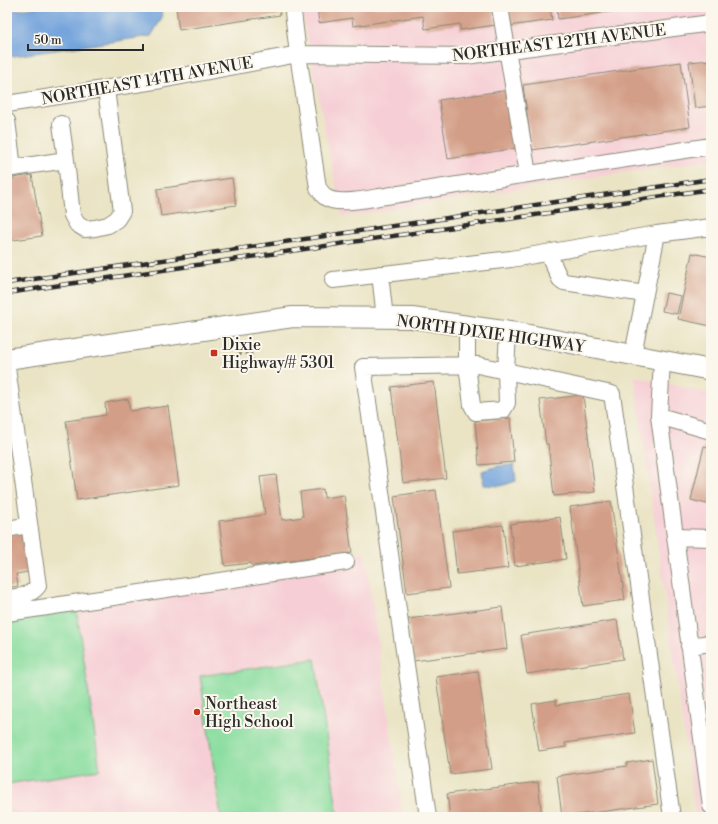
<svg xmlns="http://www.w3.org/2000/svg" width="718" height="824" font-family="'Libre Bodoni',serif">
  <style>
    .built { fill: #f6cfd6 }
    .green { fill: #89dd9f; stroke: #5a8465 }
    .water { fill: #72a3dc; stroke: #4e6784 }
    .building { fill: #d39e87 }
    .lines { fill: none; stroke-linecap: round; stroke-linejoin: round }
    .minor-casing { stroke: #8a8878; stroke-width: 18 }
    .major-casing { stroke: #8a8878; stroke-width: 22 }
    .path { stroke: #8a8878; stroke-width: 2.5; stroke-dasharray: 3 3; stroke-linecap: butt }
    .minor { stroke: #fff; stroke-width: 16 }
    .major { stroke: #fff; stroke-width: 20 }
    .rail-casing { stroke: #2b2b2b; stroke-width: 4.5 }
    .rail { stroke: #fbf7ec; stroke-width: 3; stroke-dasharray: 9; stroke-linecap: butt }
    .poi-dot { fill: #c8321e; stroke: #fbf7ec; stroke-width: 1.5 }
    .labels { text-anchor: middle; stroke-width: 4; stroke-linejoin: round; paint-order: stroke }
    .street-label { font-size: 16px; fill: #2b2b2b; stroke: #fbf7ec }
    .poi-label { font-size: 16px; fill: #2b2b2b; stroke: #fbf7ec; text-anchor: start }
  </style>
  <rect width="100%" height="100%" fill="#fbf7ec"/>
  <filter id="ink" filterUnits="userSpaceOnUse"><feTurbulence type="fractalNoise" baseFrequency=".025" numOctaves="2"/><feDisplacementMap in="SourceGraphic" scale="8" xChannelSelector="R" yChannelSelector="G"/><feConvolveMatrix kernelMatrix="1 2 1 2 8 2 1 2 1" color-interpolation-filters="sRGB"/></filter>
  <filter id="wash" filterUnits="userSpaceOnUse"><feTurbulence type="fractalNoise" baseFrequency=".012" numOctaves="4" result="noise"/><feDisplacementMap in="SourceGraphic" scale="16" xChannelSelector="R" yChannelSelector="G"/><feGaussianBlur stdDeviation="0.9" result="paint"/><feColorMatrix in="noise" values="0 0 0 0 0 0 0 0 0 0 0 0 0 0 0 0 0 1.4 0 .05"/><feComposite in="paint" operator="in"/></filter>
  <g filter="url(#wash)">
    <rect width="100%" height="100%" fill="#eae4c5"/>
    <!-- built -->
    <path class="built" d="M305 7H711V160L634 171 342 217 303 17Z
      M634 376 711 394V817H696Z
      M365 553 403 817H7V607Z"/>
    <!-- green -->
    <path class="green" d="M76 607 100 770 7 784V627L13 623 43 611Z
      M315 659 338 817H221L200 676Z"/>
    <!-- water -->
    <path class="water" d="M39 7H161L162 18 151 36 7 57V11Z
      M514 465 516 481 501 486 484 485 482 471 498 466Z"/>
    <g id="blocks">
      <!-- building -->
      <path class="building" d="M176 7H279L280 15 179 30Z
        M317 7H493L496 25 460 30V24L425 29 423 16 353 26 352 18 319 23Z
        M507 7H550L552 20 509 26Z
        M557 7H639V8L558 19Z
        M711 60V106L695 108 689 62Z
        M681 62 690 127 532 150 523 85Z
        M509 90 517 148 448 159 439 100Z
        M32 175 42 236 7 241V179Z
        M232 178 236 205 161 216 157 189Z
        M692 253 711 257V326L678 319Z
        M666 293 681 296 677 314 662 311Z
        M434 382 446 478 403 483 391 387Z
        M583 395 595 492 554 496 548 444H546L540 400Z
        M128 399 130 411 168 406 179 485 77 500 66 421 106 415 105 403Z
        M510 418 514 462 479 465 475 421Z
        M704 446 711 448V505L691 500Z
        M276 475 282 520 303 517 300 492 323 489 324 498 344 495 352 553 252 566 251 563 225 566 219 521 265 515 260 477Z
        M436 490 449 588 407 593 394 496Z
        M611 501 625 600 583 606 570 507Z
        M560 517 566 559 515 566 510 524Z
        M503 525 508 568 457 574 452 531Z
        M22 532 28 572 16 574 18 586 7 588V549L10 548 8 534Z
        M502 607 507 649 413 661 408 619Z
        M617 620 623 659 527 674 521 635Z
        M478 671 492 769 450 774 436 677Z
        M629 694 635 733 565 743 566 747 539 751 532 704 556 700V705Z
        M652 759 658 804 562 817 557 776 627 766V763Z
        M538 782 542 817H450L447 794Z"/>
    </g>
  </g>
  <g filter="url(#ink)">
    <use href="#blocks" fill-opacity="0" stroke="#8a8878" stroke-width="1"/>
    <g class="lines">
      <!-- minor casing -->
      <g class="minor-casing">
        <path id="minor" d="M293 7V12L298 54 318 188C320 190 322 193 324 196 336 207 370 198 386 196L711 146
          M500 7 528 174
          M7 104 161 80 298 54 466 56 711 23
          M7 121 13 168 66 160
          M61 124 66 160 72 215 77 224 85 229 95 228 108 225 117 219 122 211 106 89
          M657 234 711 227
          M548 253 560 279 564 282 645 294
          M380 274 385 318
          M333 280 511 259 657 234 633 354
          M467 326V365L472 405 476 412 503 410 507 403 506 371 508 332
          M662 360 659 416 711 806
          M7 368 38 586C30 596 19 597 7 598
          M659 416 711 431
          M7 529 29 525
          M675 537 711 538
          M7 613 346 562
          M689 646 711 643
          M428 817 363 367 478 365 612 394 672 817"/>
      </g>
      <!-- major casing -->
      <g class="major-casing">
        <path id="major" d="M7 359 293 317 412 318 524 334 711 370"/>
      </g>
      <!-- path -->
      <path class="path" d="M239 349 238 354 251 353 254 366"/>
      <!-- minor -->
      <use href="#minor" class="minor"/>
      <!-- major -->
      <use href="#major" class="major"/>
      <!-- rail casing -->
      <g class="rail-casing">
        <path id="rail" d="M7 283 711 179
          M7 293 711 189"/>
      </g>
      <!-- rail -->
      <use href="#rail" class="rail"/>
    </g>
  </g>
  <!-- markers -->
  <g class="poi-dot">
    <rect x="210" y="349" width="8" height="8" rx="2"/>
    <circle cx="197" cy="712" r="4"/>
  </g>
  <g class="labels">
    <!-- street labels -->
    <g class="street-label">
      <text transform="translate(559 42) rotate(-7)" y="6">NORTHEAST 12TH AVENUE</text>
      <text transform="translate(147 80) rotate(-10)" y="6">NORTHEAST 14TH AVENUE</text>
      <text transform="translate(491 333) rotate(8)" y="6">NORTH DIXIE HIGHWAY</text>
    </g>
    <!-- poi labels -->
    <g class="poi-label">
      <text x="222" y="350">Dixie<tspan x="222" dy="18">Highway/# 5301</tspan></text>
      <text x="205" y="709">Northeast<tspan x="205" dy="18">High School</tspan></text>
    </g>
  </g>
  <!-- margin -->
  <rect width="718" height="824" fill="none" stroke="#fbf7ec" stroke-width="24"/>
  <!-- scale -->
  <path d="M28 44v6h115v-6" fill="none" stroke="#2b2b2b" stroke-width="2"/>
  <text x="34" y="44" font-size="12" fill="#2b2b2b" stroke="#fbf7ec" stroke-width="3" paint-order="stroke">50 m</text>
</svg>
